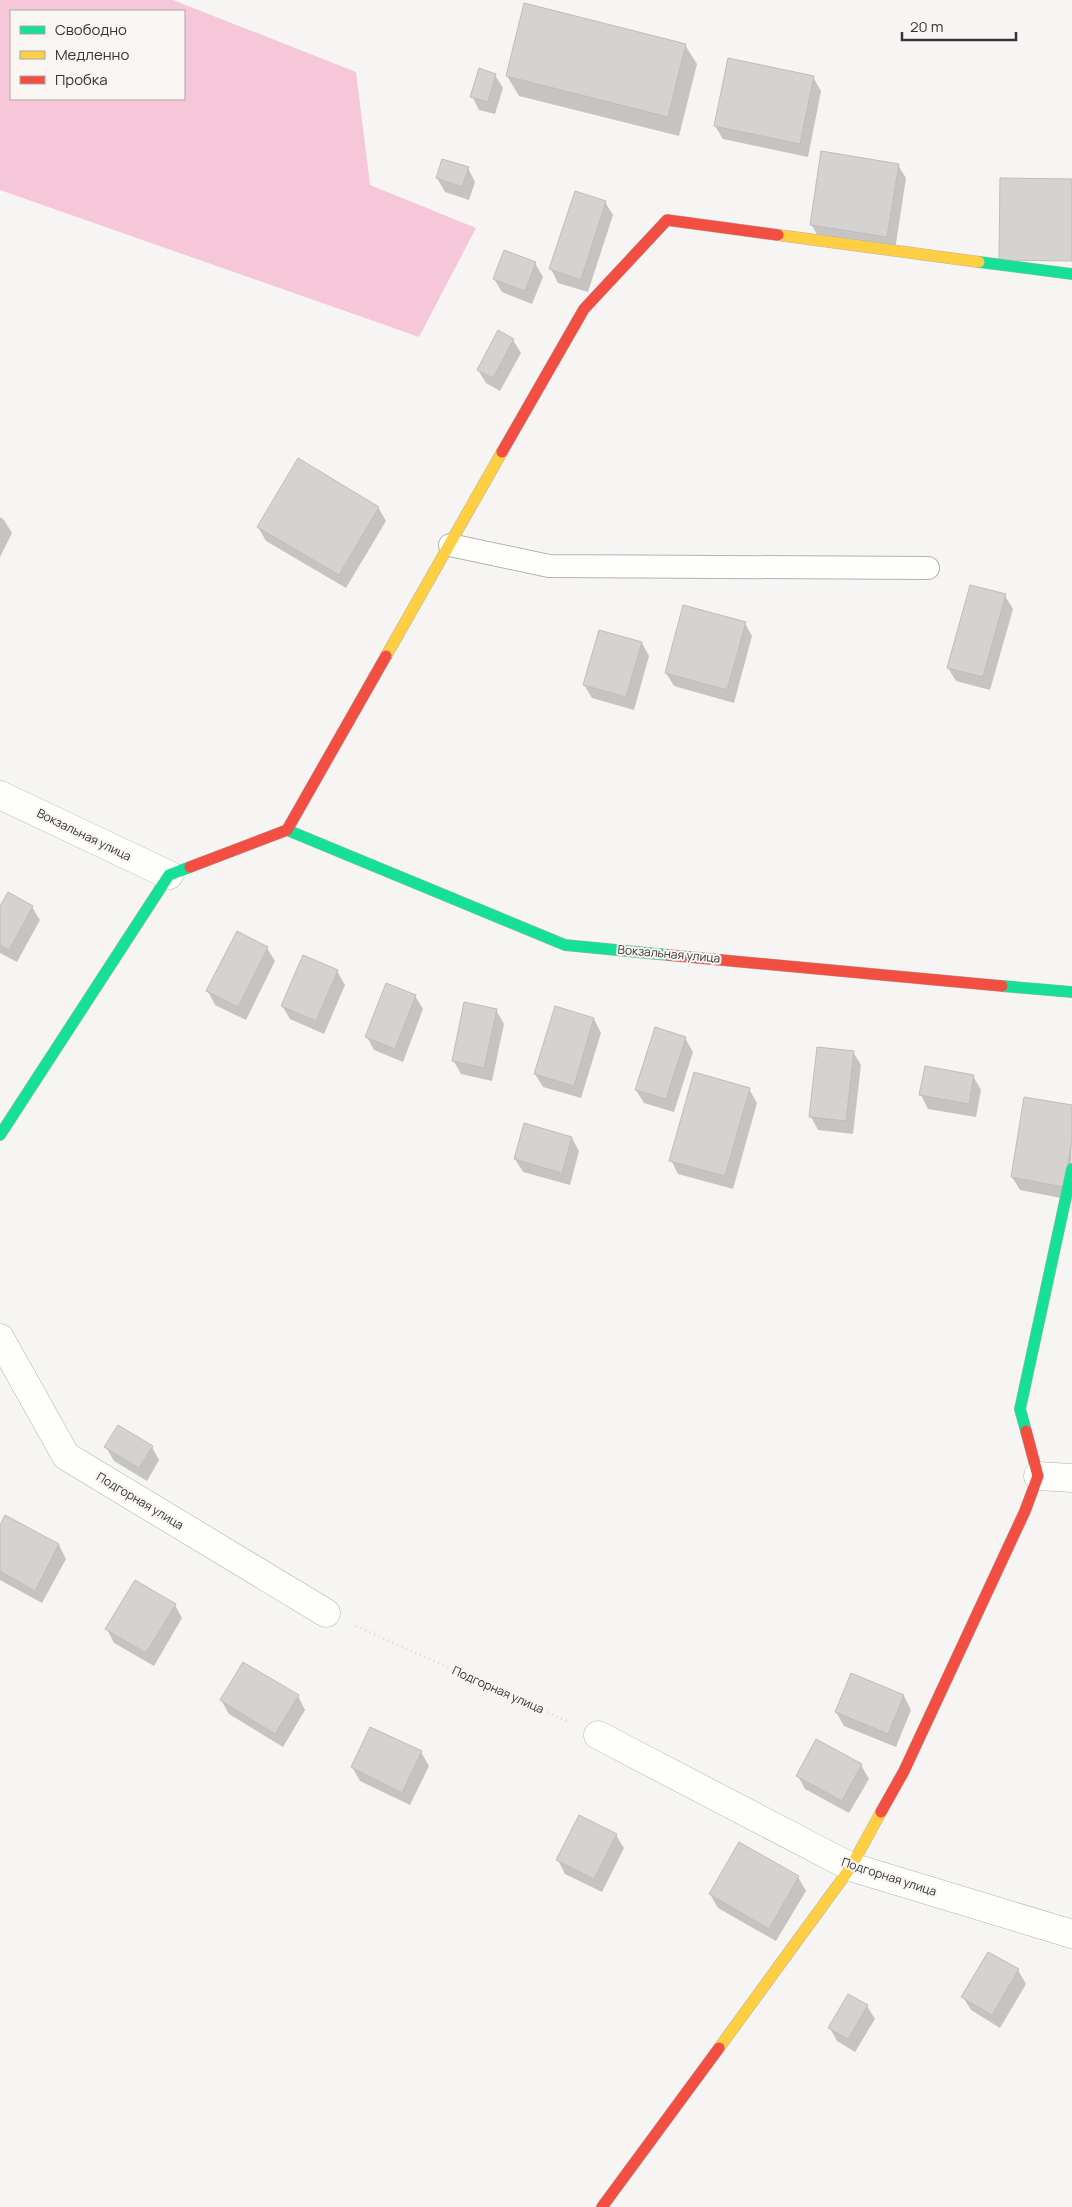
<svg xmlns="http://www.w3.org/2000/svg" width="1072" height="2207" font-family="Manrope,sans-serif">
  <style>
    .forest { fill: #f5c7d9; fill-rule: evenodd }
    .shadow { fill: #0003 }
    .building { fill: #d5d3d2; stroke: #bfbdbc }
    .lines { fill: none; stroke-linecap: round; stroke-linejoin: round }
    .lane-casing { stroke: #b4b2b2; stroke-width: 24 }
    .street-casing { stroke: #b4b2b2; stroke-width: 29 }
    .fast-casing { stroke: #b4b2b2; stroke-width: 12 }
    .slow-casing { stroke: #b4b2b2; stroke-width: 12 }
    .jam-casing { stroke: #b4b2b2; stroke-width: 12 }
    .path { stroke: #d9d9d9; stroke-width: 3; stroke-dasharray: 1 4; stroke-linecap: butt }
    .lane { stroke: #fefefd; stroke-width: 22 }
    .street { stroke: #fefefd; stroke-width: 28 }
    .fast { stroke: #16e098; stroke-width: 11 }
    .slow { stroke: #ffcf43; stroke-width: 11 }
    .jam { stroke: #f24e42; stroke-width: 11 }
    .labels { text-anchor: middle; stroke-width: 4; stroke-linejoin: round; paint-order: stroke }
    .street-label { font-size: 12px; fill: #363434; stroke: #f8f5f3 }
  </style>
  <rect width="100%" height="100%" fill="#f7f5f4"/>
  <!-- forest -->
  <path class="forest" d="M0 0H173L356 72 370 185 476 228 419 337 0 190ZM11 11H184V99H11Z"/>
  <!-- shadow -->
  <path class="shadow" d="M685 45 697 64 679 136 519 96 507 76Z
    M495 75 503 88 495 114 479 110 472 96Z
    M813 77 821 91 808 157 723 139 715 126Z
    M898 165 906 178 895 250 819 238 811 224Z
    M468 168 475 182 469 200 445 192 437 178Z
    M605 202 613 215 588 292 558 283 551 269Z
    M535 263 543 277 532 304 502 292 494 279Z
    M513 340 521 353 500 391 486 383 478 370Z
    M378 507 386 521 346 588 266 541 258 527Z
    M0 517 4 520 12 533 0 557Z
    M1005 596 1013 609 990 690 956 681 948 668Z
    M745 623 752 636 734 703 674 686 666 673Z
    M642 643 649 656 634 710 592 698 584 685Z
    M32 907 40 920 17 962 0 953V909Z
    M267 948 275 961 246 1020 215 1005 208 991Z
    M337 971 345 985 324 1034 290 1019 282 1006Z
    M415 996 423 1009 403 1062 374 1050 367 1037Z
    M496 1010 504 1024 492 1081 461 1074 453 1060Z
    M594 1019 601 1033 581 1098 543 1087 535 1074Z
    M685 1038 693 1052 674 1112 644 1103 636 1090Z
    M853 1052 861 1065 853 1134 818 1130 811 1117Z
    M973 1076 981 1090 976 1117 928 1109 921 1095Z
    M749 1089 757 1103 733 1189 678 1174 671 1160Z
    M1072 1106 1071 1200 1020 1190 1012 1177Z
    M572 1138 579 1151 570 1185 523 1172 515 1159Z
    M106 1447H152L159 1460 147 1481 114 1461Z
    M6 1517 59 1545 66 1559 42 1603 0 1580V1528Z
    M175 1605 182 1618 154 1666 114 1643 107 1629Z
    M852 1675 904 1696 911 1710 896 1747 844 1726 836 1712Z
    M298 1696 305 1710 283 1747 229 1714 221 1700Z
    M421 1752 429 1766 410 1805 360 1781 352 1767Z
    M861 1765 869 1779 849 1813 805 1789 798 1776Z
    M616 1835 624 1848 602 1892 565 1874 558 1860Z
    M798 1877 806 1891 776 1941 718 1908 710 1894Z
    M1018 1970 1026 1984 1000 2028 971 2010 963 1997Z
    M867 2006 875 2019 855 2052 837 2041 830 2028Z"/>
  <!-- building -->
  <path class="building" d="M524 3 686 44 668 117 506 76Z
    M728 58 814 76 800 144 714 126Z
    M479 68 496 74 488 102 470 97Z
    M821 151 899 164 887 237 810 225Z
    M442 159 469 167 462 187 436 178Z
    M1000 178 1072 179V261L999 260Z
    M575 191 606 201 581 280 549 269Z
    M504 250 536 262 525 291 493 279Z
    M498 330 514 339 493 378 477 370Z
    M298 458 379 507 339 575 257 527Z
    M970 585 1006 594 983 677 947 668Z
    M683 605 746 622 727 690 665 673Z
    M599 630 642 642 626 697 583 685Z
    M8 892 33 906 9 950 0 945V906Z
    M237 931 268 947 238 1007 206 991Z
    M303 955 338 970 316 1021 281 1006Z
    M386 983 416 995 395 1049 365 1037Z
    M464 1002 497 1009 484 1068 452 1061Z
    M555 1006 594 1018 574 1086 534 1074Z
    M655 1027 686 1037 666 1099 635 1090Z
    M817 1047 854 1051 846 1121 809 1117Z
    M925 1066 974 1075 969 1104 919 1095Z
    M694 1072 750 1088 725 1176 669 1161Z
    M1024 1097 1072 1105V1140L1064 1187 1011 1177Z
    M524 1123 572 1137 562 1173 514 1159Z
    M118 1425 153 1446 139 1468 104 1447Z
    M5 1515 59 1544 35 1591 0 1571V1525Z
    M135 1580 176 1604 146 1653 105 1629Z
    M243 1662 299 1695 275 1734 220 1700Z
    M851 1673 904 1695 888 1734 835 1712Z
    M370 1727 422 1751 402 1793 351 1767Z
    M816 1739 862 1764 842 1801 796 1776Z
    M579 1815 617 1834 594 1879 556 1860Z
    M739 1842 799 1876 769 1929 709 1894Z
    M988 1952 1019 1969 992 2015 961 1997Z
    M848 1994 868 2005 848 2039 828 2028Z"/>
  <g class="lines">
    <!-- lane casing -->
    <g class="lane-casing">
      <path id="lane" d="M450 545 549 566 928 568"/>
    </g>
    <!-- street casing -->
    <g class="street-casing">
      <path id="street" d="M0 795 169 875
        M0 1338 66 1456 326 1613
        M1038 1476 1072 1478
        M598 1735 851 1867 1072 1934"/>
    </g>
    <!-- fast casing -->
    <g class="fast-casing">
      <path id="fast" d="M979 262 1072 274
        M287 830 565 945 668 955
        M1002 986 1072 992
        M0 1135 169 875 190 867
        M1026 1431 1020 1409 1072 1169"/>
    </g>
    <!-- slow casing -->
    <g class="slow-casing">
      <path id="slow" d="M778 235 979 262
        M386 656 502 452
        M719 2048 851 1867 881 1812"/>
    </g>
    <!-- jam casing -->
    <g class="jam-casing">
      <path id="jam" d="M502 452 584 309 667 220 778 235
        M190 867 287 830 386 656
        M668 955 1002 986
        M881 1812 904 1771 1025 1511 1038 1476 1026 1431
        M602 2207 719 2048"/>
    </g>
    <!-- path -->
    <path class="path" d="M356 1626 567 1721"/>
    <!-- lane -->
    <use href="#lane" class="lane"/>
    <!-- street -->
    <use href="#street" class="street"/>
    <!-- fast -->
    <use href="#fast" class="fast"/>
    <!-- slow -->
    <use href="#slow" class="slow"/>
    <!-- jam -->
    <use href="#jam" class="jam"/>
  </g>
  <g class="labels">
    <!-- street labels -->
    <g class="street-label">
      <text transform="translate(84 835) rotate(26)" y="4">Вокзальная улица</text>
      <text transform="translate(669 954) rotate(5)" y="4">Вокзальная улица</text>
      <text transform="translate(140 1501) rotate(31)" y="4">Подгорная улица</text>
      <text transform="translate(498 1690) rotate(24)" y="4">Подгорная улица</text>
      <text transform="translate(889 1877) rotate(18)" y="4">Подгорная улица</text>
    </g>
  </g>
  <!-- legend -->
  <rect x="10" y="10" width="175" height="90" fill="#f8f5f3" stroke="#aaa8a7"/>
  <rect x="20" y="26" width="25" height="8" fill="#16e098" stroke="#aaa8a7"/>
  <text x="55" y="35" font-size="15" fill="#363434">Свободно</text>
  <rect x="20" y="51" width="25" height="8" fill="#ffcf43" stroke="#aaa8a7"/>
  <text x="55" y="60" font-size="15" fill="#363434">Медленно</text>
  <rect x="20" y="76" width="25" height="8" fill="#f24e42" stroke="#aaa8a7"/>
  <text x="55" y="85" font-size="15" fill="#363434">Пробка</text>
  <!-- scale -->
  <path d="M902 32v8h114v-8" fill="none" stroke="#363434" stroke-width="2.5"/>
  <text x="910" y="32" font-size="15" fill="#363434" stroke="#f8f5f3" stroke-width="4" paint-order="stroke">20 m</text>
</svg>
